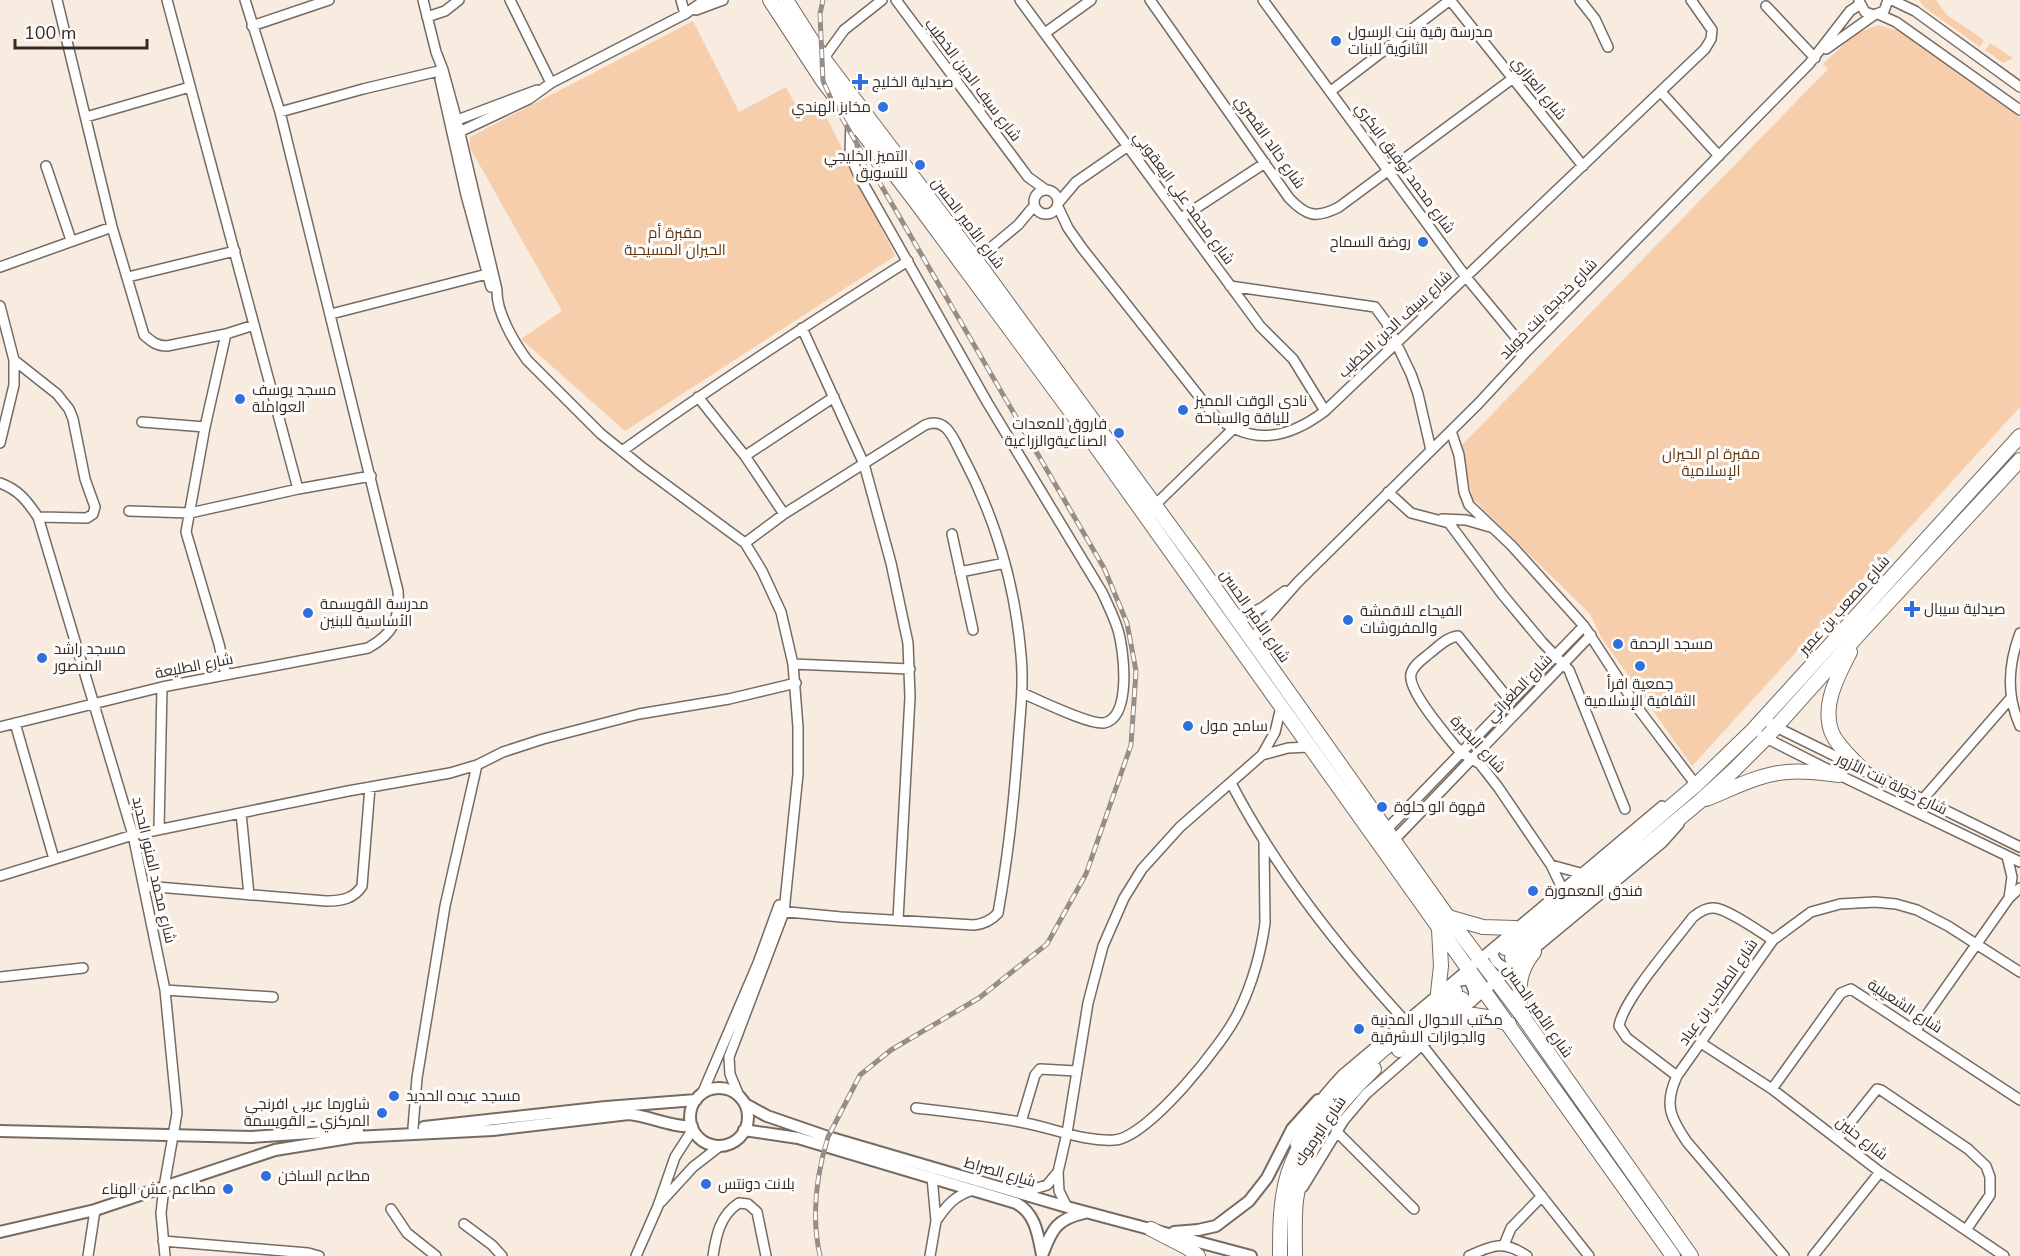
<svg xmlns="http://www.w3.org/2000/svg" width="2020" height="1256" font-family="'Nunito Sans',Cairo,sans-serif">
  <style>
    .green { fill: #f6ceac }
    .lines { fill: none; stroke-linecap: round; stroke-linejoin: round }
    .minor-casing { stroke: #766b62; stroke-width: 12 }
    .major-casing { stroke: #766b62; stroke-width: 14 }
    .highway-casing { stroke: #766b62; stroke-width: 16 }
    .minor { stroke: #fff; stroke-width: 9 }
    .major { stroke: #fff; stroke-width: 10 }
    .highway { stroke: #fff; stroke-width: 14 }
    .rail-casing { stroke: #968d86; stroke-width: 5 }
    .rail { stroke: #fefbf9; stroke-width: 3; stroke-dasharray: 9; stroke-linecap: butt }
    .poi-dot { fill: #2f70de; stroke: #fefbf9; stroke-width: 2 }
    .labels { text-anchor: middle; stroke-width: 6; stroke-linejoin: round; paint-order: stroke }
    .poi-label { font-size: 15px; fill: #312c29; stroke: #fefbf9; text-anchor: start }
    .street-label { font-size: 15px; fill: #312c29; stroke: #fefbf9 }
    .park-label { font-size: 15px; fill: #5a3715; stroke: #fefbf9 }
  </style>
  <rect width="100%" height="100%" fill="#f8ece1"/>
  <!-- green -->
  <path class="green" d="M1919 0H1936L1947 15 1984 40 1980 47 1924 7Z
    M693 21 739 112 786 87 797 108 817 98 895 256 625 431 521 339 562 311 470 148V137Z
    M1878 25 1899 31 2020 118V407L1692 766 1601 637 1590 614 1473 499 1461 446 1828 69 1823 64 1855 34Z
    M1990 43 2013 58 2003 63 1985 50Z"/>
  <g class="lines">
    <!-- minor casing -->
    <g class="minor-casing">
      <path id="minor" d="M57 0 112 227 144 335C152 342 157 346 167 346L226 334 254 325
        M167 0 298 489
        M423 0 436 52 443 70 457 121 497 290C496 312 514 342 527 360L601 434 642 467 745 543 762 571 781 612 793 664 798 727V774L784 912 729 1057 730 1074 739 1096
        M510 0 551 83
        M681 0 685 14
        M896 0 1028 177 1046 190
        M1020 0 1260 326 1293 359 1325 411
        M1150 0 1289 198C1306 216 1316 219 1339 207L1512 79
        M1263 0 1466 277 1527 351
        M1450 0 1583 166
        M1580 0 1595 19 1608 47
        M1892 0 1915 11 2020 87
        M1859 1 1865 12 1874 15 1884 11 1888 0
        M1766 6 1815 58
        M696 10 723 0
        M1878 14 1896 22 2020 110
        M427 17 445 11 459 0
        M252 26 329 0
        M1045 33 1091 0
        M1826 49 1874 15
        M821 62 844 30 882 0
        M440 79 466 195 491 287
        M1331 91 1450 0
        M1661 92 1719 156
        M280 112 363 89 443 70
        M86 117 190 87
        M851 118 850 155 859 176 987 402 1102 592C1108 605 1114 617 1118 630 1124 651 1132 717 1104 723 1089 725 1039 700 1022 693
        M452 122 537 90
        M453 135 529 99 551 83 685 14 705 0
        M46 166 71 240
        M1034 202a12 12 0 1 1 24 0a12 12 0 1 1-24 0Z
        M1059 202 1076 182 1128 146
        M1058 207 1068 228 1082 248 1213 414C1251 447 1288 439 1325 411L1705 49 1711 39 1712 30 1691 0
        M1181 218 1265 163
        M976 260 1018 225 1034 206
        M0 267 112 227
        M128 277 235 251
        M1230 286 1375 307 1386 322 1411 374 1418 394 1431 450
        M0 306 14 360V385L0 443
        M331 314 491 273
        M802 328 864 464 891 563 908 643 910 697 898 920
        M14 360 57 394 69 409 73 419 85 479 95 507 93 514 87 518 38 517
        M698 397 745 456 784 514
        M142 422 205 427
        M1451 431 1459 455 1464 492 1469 505 1512 546 1584 626 1637 707 1696 785
        M622 451C715 384 811 322 908 261
        M745 456 834 397
        M0 483C19 490 27 501 38 517L133 835 165 990 177 1113 164 1187 161 1213 165 1256
        M1388 492 1411 513 1449 523 1502 594 1542 642 1569 670 1625 809
        M1155 505 1233 429
        M129 511 190 513 298 489 371 476
        M1442 519 1466 520 1490 527
        M952 534 973 630
        M745 543 784 514 925 425C947 416 954 440 962 455 995 517 1015 584 1021 655 1024 685 1020 715 1018 745 1014 802 1008 857 998 913 991 921 984 924 974 925L841 917 778 911
        M960 572 1005 563
        M1238 620 1263 607 1285 591
        M2020 633C2008 665 2006 695 2020 726
        M1252 641 1267 617 1297 583 1478 404 1527 351 1809 64 1850 11 1859 5
        M793 664 910 669
        M226 675 219 644 186 532 205 427 226 334
        M1511 702 1458 636C1447 637 1438 647 1430 653 1423 659 1413 665 1411 674 1407 690 1445 733 1455 746L1462 753 1480 764 1498 787 1551 865 1562 888
        M1763 718 1776 727 2020 847
        M15 723 54 859
        M0 727 162 687 368 648C393 634 400 620 398 591L280 112 245 0
        M1762 736 1839 775 2020 862
        M1262 755 1288 748 1309 747
        M1231 783C1276 870 1339 949 1405 1021
        M1923 799 2010 699
        M241 813 249 895
        M159 829 162 687
        M1387 829 1584 626
        M1395 839 1591 635
        M2007 856 2012 877 2009 898
        M1551 865 1580 873
        M0 876 133 835 348 791 450 773 477 765 503 752 543 739 639 714 729 699 796 683
        M145 886 326 901C341 901 354 899 362 886L370 787
        M1496 947 1493 955C1496 964 1503 968 1512 968
        M0 977 83 968
        M1455 982 1466 980 1470 982 1474 992 1472 1002
        M165 990 273 997
        M1916 1030 2009 898 2020 888
        M1701 1043 1772 1089 1880 1172 2004 1256
        M1422 1045 1589 1256
        M1677 1076 1627 1038 1619 1026C1623 1000 1675 941 1693 917 1699 912 1706 907 1714 908 1728 909 1760 932 1773 940
        M1772 1089 1841 993 1851 989 2020 1100
        M702 1094 758 963 779 905
        M916 1108C950 1112 986 1116 1020 1122 1051 1127 1083 1142 1114 1140 1148 1138 1225 1042 1239 1011 1252 984 1261 952 1265 923L1264 843
        M1021 1122 1035 1075 1040 1069 1076 1071
        M413 1128 417 1078 445 906 477 765
        M1336 1131 1414 1209
        M1838 1138 1877 1089 1881 1090 1968 1149 1986 1166 1990 1177V1195L1966 1230
        M1295 1144C1308 1114 1320 1099 1342 1075L1662 806
        M1303 1187 1344 1120 1366 1094 1485 990 1662 843 1679 824
        M1021 1193 1047 1185 1058 1172
        M661 1202 693 1167 720 1146
        M1067 1207 1059 1191 1058 1172 1067 1133 1088 1003 1103 946 1124 898 1142 869 1180 827 1262 755 1275 732 1281 707
        M391 1209 407 1233 436 1256
        M936 1221C947 1205 955 1195 974 1190
        M464 1224 492 1245 502 1256
        M163 1241 308 1253 319 1256
        M1504 1245 1511 1228 1542 1196
        M88 1256 95 1210
        M636 1256 658 1206 675 1157 693 1129
        M713 1256C716 1236 720 1215 739 1203L748 1204 757 1212 766 1256
        M930 1256 936 1221 932 1177
        M1469 1256C1492 1245 1504 1240 1527 1256
        M1784 1256 1687 1142C1670 1117 1664 1104 1677 1076L1773 940 1811 912 1840 904 1875 902 1896 904 1917 910 1948 926 2020 972
        M1813 1256 1880 1172"/>
    </g>
    <!-- major casing -->
    <g class="major-casing">
      <path id="major" d="M690 1117a29 29 0 1 1 58 0a29 29 0 1 1-58 0Z
        M745 1104 767 1116 828 1137 1067 1207 1251 1256
        M424 1127 606 1107 696 1100
        M744 1130 798 1138 1016 1203C1036 1214 1038 1235 1042 1255
        M0 1131 251 1137 358 1130
        M0 1232 95 1210 275 1150 355 1137 493 1130 629 1114C649 1116 674 1128 692 1126
        M1174 1232 1198 1230 1216 1226 1249 1201 1267 1178 1292 1129 1318 1100
        M1043 1253C1052 1229 1057 1219 1084 1213"/>
    </g>
    <!-- highway casing -->
    <g class="highway-casing">
      <path id="highway" d="M770 0 823 81 916 202 1077 420 1673 1256
        M786 0 823 58 976 260 1200 567 1448 917 1521 1014 1691 1256
        M1850 652C1838 675 1821 706 1832 733 1838 747 1852 758 1862 769
        M1706 799C1732 789 1759 774 1787 772 1804 770 1821 773 1839 775
        M1448 917 1483 927 1515 928
        M1505 948 1696 785 1753 730 2020 436
        M1512 958 1699 802 1734 770 1766 738 1860 633 2020 460
        M1438 993 1441 966 1439 929
        M1521 1012C1518 989 1518 971 1534 952
        M1460 1013 1487 1017 1509 1024
        M1399 1050 1462 999
        M1151 1229 1188 1248 1198 1256
        M1280 1256C1280 1229 1280 1200 1288 1174 1313 1096 1394 1042 1455 991
        M1295 1256C1295 1238 1294 1218 1296 1200 1302 1149 1338 1103 1374 1069"/>
    </g>
    <!-- minor -->
    <use href="#minor" class="minor"/>
    <!-- major -->
    <use href="#major" class="major"/>
    <!-- highway -->
    <use href="#highway" class="highway"/>
    <!-- rail casing -->
    <g class="rail-casing">
      <path id="rail" d="M820 1256C811 1216 816 1176 828 1137L860 1075 891 1050 979 998 1047 944 1086 874 1131 745 1136 671 1127 623 1104 568 832 101 823 81 820 14 823 0"/>
    </g>
    <!-- rail -->
    <use href="#rail" class="rail"/>
  </g>
  <!-- markers -->
  <g class="poi-dot">
    <circle cx="1336" cy="41" r="6"/>
    <path d="M857 73h6v6h6v6h-6v6h-6v-6h-6v-6h6z"/>
    <circle cx="883" cy="107" r="6"/>
    <circle cx="920" cy="165" r="6"/>
    <circle cx="1423" cy="242" r="6"/>
    <circle cx="240" cy="399" r="6"/>
    <circle cx="1183" cy="410" r="6"/>
    <circle cx="1119" cy="433" r="6"/>
    <path d="M1909 600h6v6h6v6h-6v6h-6v-6h-6v-6h6z"/>
    <circle cx="308" cy="613" r="6"/>
    <circle cx="1348" cy="620" r="6"/>
    <circle cx="1618" cy="644" r="6"/>
    <circle cx="42" cy="658" r="6"/>
    <circle cx="1640" cy="666" r="6"/>
    <circle cx="1188" cy="726" r="6"/>
    <circle cx="1382" cy="807" r="6"/>
    <circle cx="1533" cy="891" r="6"/>
    <circle cx="1359" cy="1029" r="6"/>
    <circle cx="394" cy="1096" r="6"/>
    <circle cx="382" cy="1113" r="6"/>
    <circle cx="266" cy="1176" r="6"/>
    <circle cx="706" cy="1184" r="6"/>
    <circle cx="228" cy="1189" r="6"/>
  </g>
  <g class="labels">
    <!-- poi labels -->
    <g class="poi-label">
      <text x="1348" y="37">مدرسة رقية بنت الرسول<tspan x="1348" dy="17">الثانوية للبنات</tspan></text>
      <text x="872" y="87">صيدلية الخليج</text>
      <text x="871" y="112" text-anchor="end">مخابز الهندي</text>
      <text x="908" y="161" text-anchor="end">التميز الخليجي<tspan x="908" dy="17">للتسويق</tspan></text>
      <text x="1411" y="247" text-anchor="end">روضة السماح</text>
      <text x="252" y="395">مسجد يوسف<tspan x="252" dy="17">العواملة</tspan></text>
      <text x="1195" y="406">نادي الوقت المميز<tspan x="1195" dy="17">للياقة والسباحة</tspan></text>
      <text x="1107" y="429" text-anchor="end">فاروق للمعدات<tspan x="1107" dy="17">الصناعيةوالزراعية</tspan></text>
      <text x="320" y="609">مدرسة القويسمة<tspan x="320" dy="17">الأساسية للبنين</tspan></text>
      <text x="1924" y="614">صيدلية سيبال</text>
      <text x="1360" y="616">الفيحاء للاقمشة<tspan x="1360" dy="17">والمفروشات</tspan></text>
      <text x="1630" y="649">مسجد الرحمة</text>
      <text x="54" y="654">مسجد راشد<tspan x="54" dy="17">المنصور</tspan></text>
      <text x="1640" y="689" text-anchor="middle">جمعية اقرأ<tspan x="1640" dy="17">الثقافية الإسلامية</tspan></text>
      <text x="1200" y="731">سامح مول</text>
      <text x="1394" y="812">قهوة الو حلوة</text>
      <text x="1545" y="896">فندق المعمورة</text>
      <text x="1371" y="1025">مكتب الاحوال المدنية<tspan x="1371" dy="17">والجوازات الاشرقية</tspan></text>
      <text x="406" y="1101">مسجد عيده الحديد</text>
      <text x="370" y="1109" text-anchor="end">شاورما عربي افرنجي<tspan x="370" dy="17">المركزي - القويسمة</tspan></text>
      <text x="278" y="1181">مطاعم الساخن</text>
      <text x="718" y="1189">بلانت دونتس</text>
      <text x="216" y="1194" text-anchor="end">مطاعم عش الهناء</text>
    </g>
    <!-- street labels -->
    <g class="street-label">
      <text transform="translate(973 80) rotate(53)" y="5">شارع سيف الدين الخطيب</text>
      <text transform="translate(1539 88) rotate(51)" y="5">شارع العزاري</text>
      <text transform="translate(1270 142) rotate(55)" y="5">شارع خالد القصري</text>
      <text transform="translate(1405 168) rotate(54)" y="5">شارع محمد توفيق البكري</text>
      <text transform="translate(1184 198) rotate(54)" y="5">شارع محمد علي اليعقوبي</text>
      <text transform="translate(968 223) rotate(53)" y="5">شارع الأمير الحسن</text>
      <text transform="translate(1548 309) rotate(-46)" y="5">شارع خديجة بنت خويلد</text>
      <text transform="translate(1395 324) rotate(-43)" y="5">شارع سيف الدين الخطيب</text>
      <text transform="translate(1844 605) rotate(-48)" y="5">شارع مصعب بن عمير</text>
      <text transform="translate(1255 616) rotate(55)" y="5">شارع الأمير الحسن</text>
      <text transform="translate(194 666) rotate(-11)" y="5">شارع الطليعة</text>
      <text transform="translate(1519 688) rotate(-46)" y="5">شارع الطغرائي</text>
      <text transform="translate(1478 744) rotate(47)" y="5">شارع البخيرة</text>
      <text transform="translate(1892 784) rotate(26)" y="5">شارع خولة بنت الأزور</text>
      <text transform="translate(154 870) rotate(77)" y="5">شارع محمد المنور الحديد</text>
      <text transform="translate(1718 992) rotate(-55)" y="5">شارع الصاحب بن عباد</text>
      <text transform="translate(1905 1006) rotate(33)" y="5">شارع الشعيلية</text>
      <text transform="translate(1538 1011) rotate(55)" y="5">شارع الأمير الحسن</text>
      <text transform="translate(1320 1131) rotate(-56)" y="5">شارع اليرموك</text>
      <text transform="translate(1862 1138) rotate(38)" y="5">شارع حنين</text>
      <text transform="translate(1000 1172) rotate(16)" y="5">شارع الصراط</text>
    </g>
    <!-- park labels -->
    <g class="park-label">
      <text x="675" y="238">مقبرة أم<tspan x="675" dy="17">الحيران المسيحية</tspan></text>
      <text x="1711" y="459">مقبرة ام الحيران<tspan x="1711" dy="17">الإسلامية</tspan></text>
    </g>
  </g>
  <!-- scale -->
  <path d="M15 39v9h132v-9" fill="none" stroke="#312c29" stroke-width="3"/>
  <text x="24" y="39" font-size="18" fill="#312c29" stroke="#fefbf9" stroke-width="4.5" paint-order="stroke">100 m</text>
</svg>
